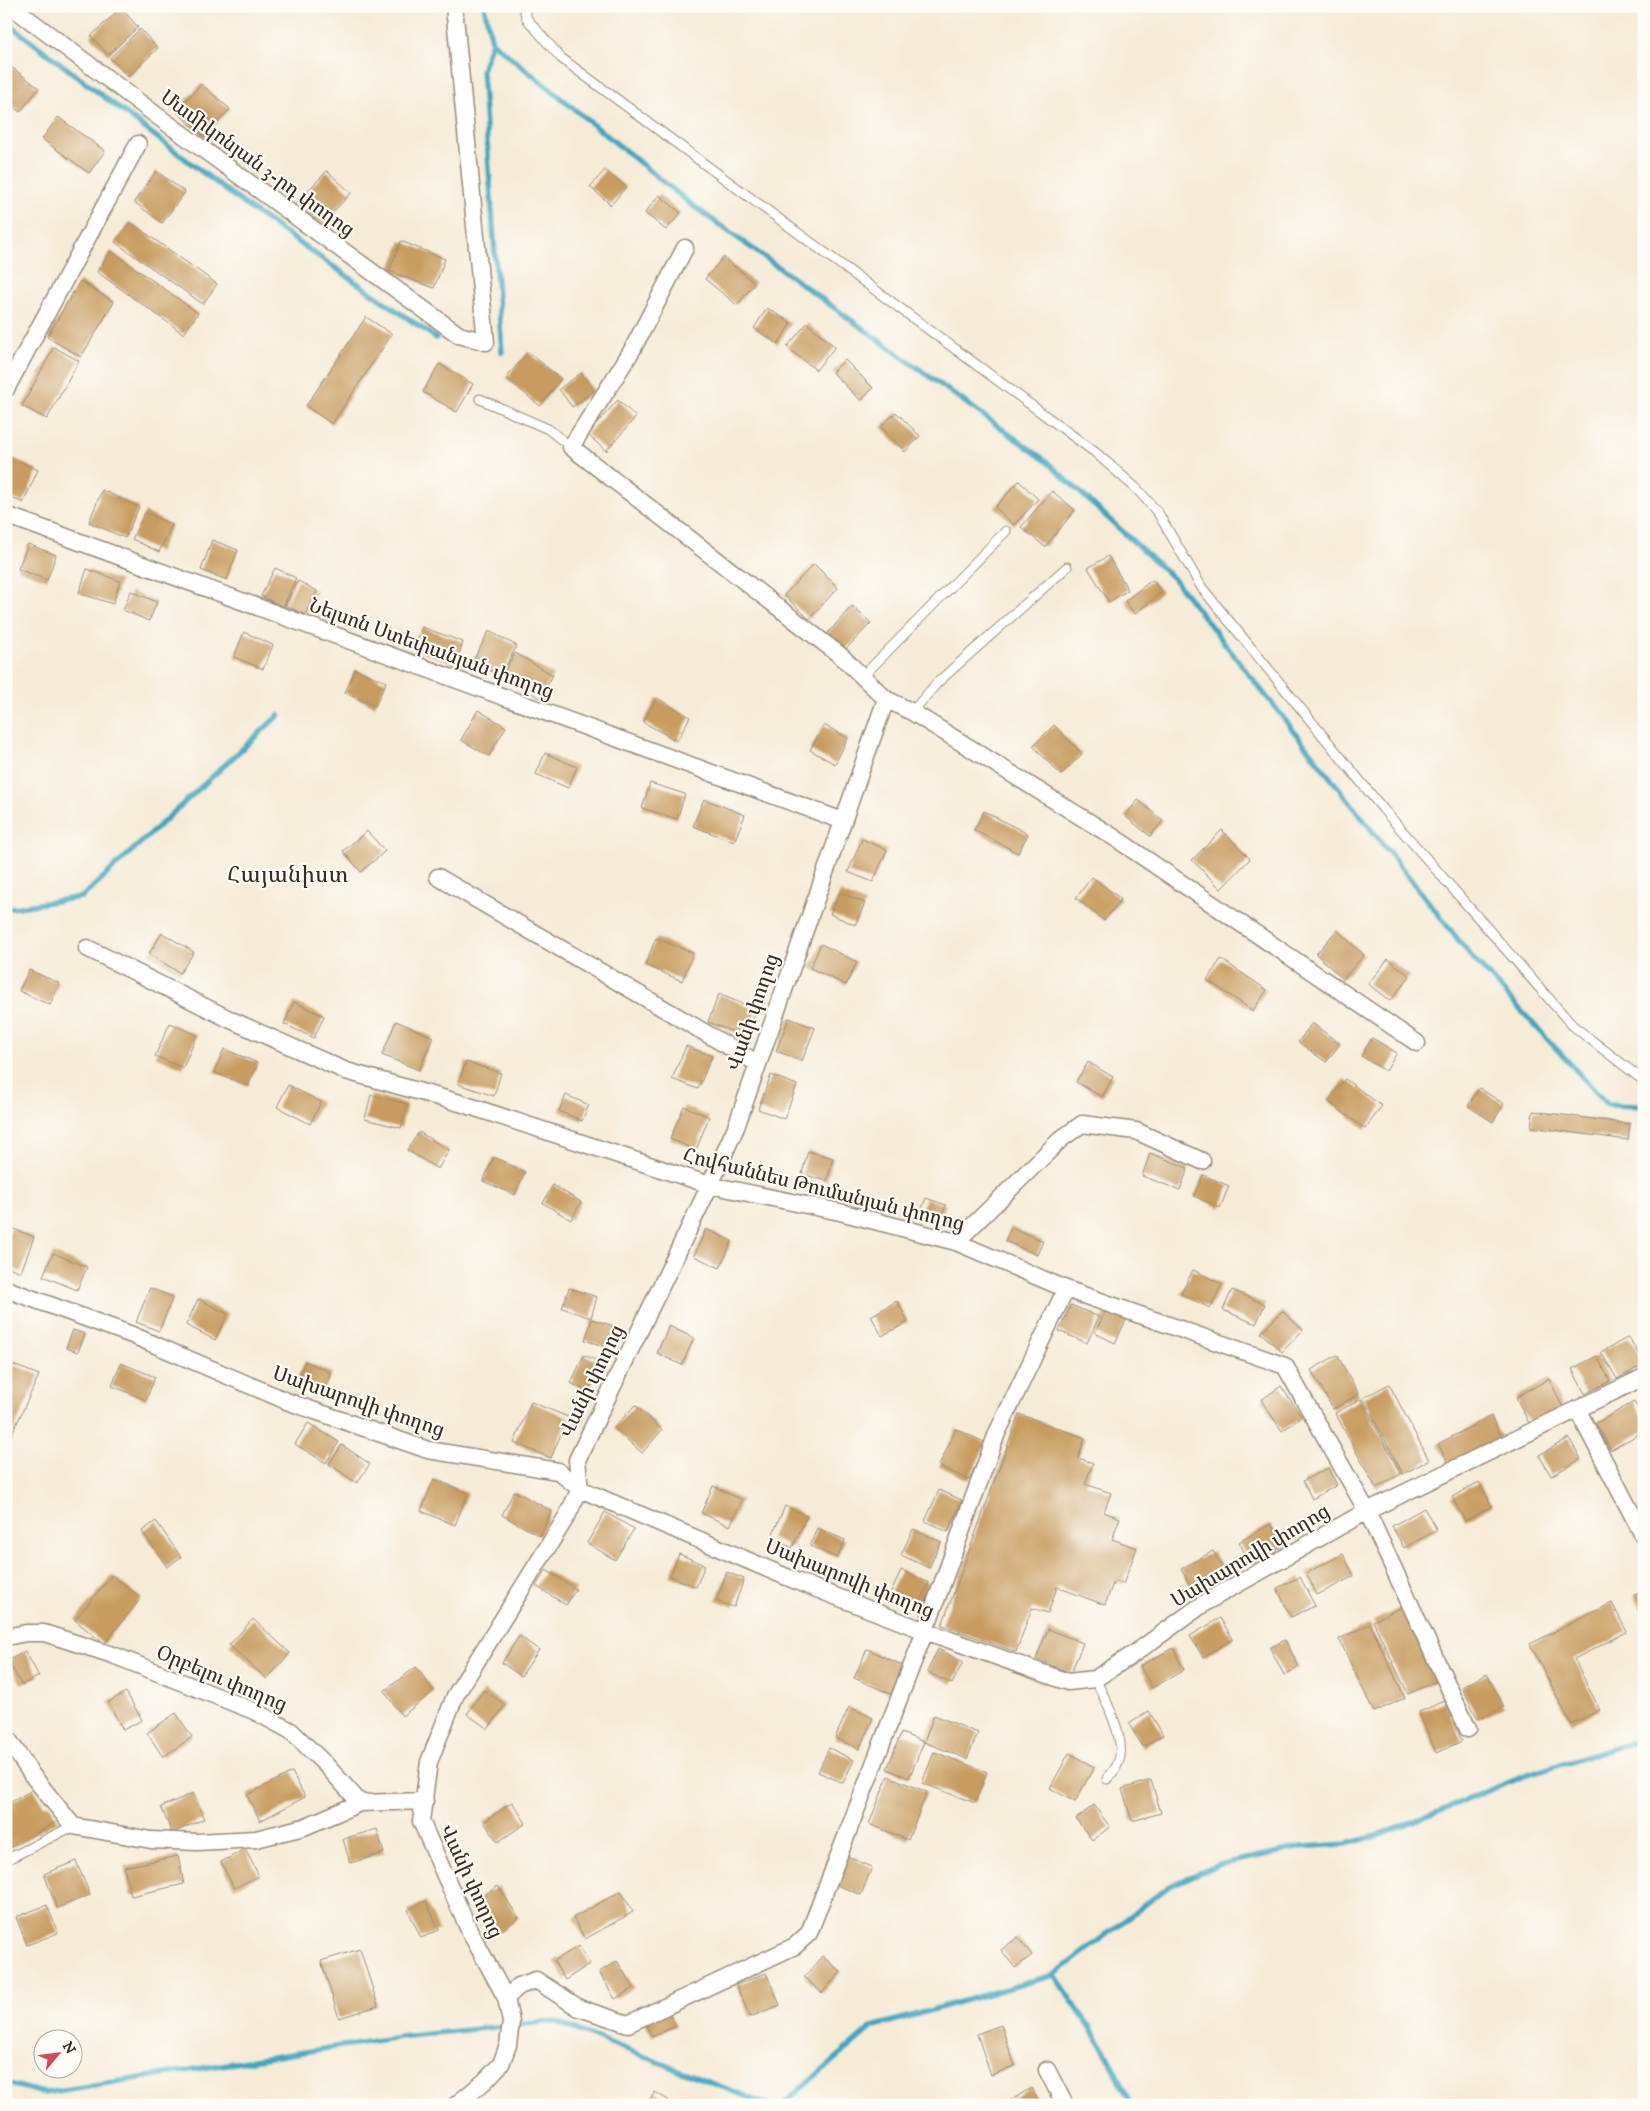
<svg xmlns="http://www.w3.org/2000/svg" width="1650" height="2111" font-family="'IM FELL DW Pica','Noto Serif Armenian',serif">
  <style>
    .lines { fill: none; stroke-linecap: round; stroke-linejoin: round }
    .stream { stroke: #40a7c1; stroke-width: 5.5 }
    .building { fill: #c89c5e }
    .service-casing { stroke: #988a7a; stroke-width: 11 }
    .minor-casing { stroke: #988a7a; stroke-width: 19 }
    .service { stroke: #fff; stroke-width: 9 }
    .minor { stroke: #fff; stroke-width: 16 }
    .labels { text-anchor: middle; stroke-width: 4.5; stroke-linejoin: round; paint-order: stroke }
    .street-label { font-size: 20px; fill: #3b2a1e; stroke: #fdfcf7 }
    .quarter-label { font-size: 22px; letter-spacing: 1px; fill: #3b2a1e; stroke: #fdfcf7 }
  </style>
  <rect width="100%" height="100%" fill="#fdfcf7"/>
  <filter id="ink" filterUnits="userSpaceOnUse"><feTurbulence type="fractalNoise" baseFrequency=".02" numOctaves="2"/><feDisplacementMap in="SourceGraphic" scale="10" xChannelSelector="R" yChannelSelector="G"/><feConvolveMatrix kernelMatrix="1 2 1 2 8 2 1 2 1" color-interpolation-filters="sRGB"/></filter>
  <filter id="wash" filterUnits="userSpaceOnUse"><feTurbulence type="fractalNoise" baseFrequency=".0096" numOctaves="4" result="noise"/><feDisplacementMap in="SourceGraphic" scale="20" xChannelSelector="R" yChannelSelector="G"/><feGaussianBlur stdDeviation="1.12" result="paint"/><feColorMatrix in="noise" values="0 0 0 0 0 0 0 0 0 0 0 0 0 0 0 0 0 1.4 0 .05"/><feComposite in="paint" operator="in"/></filter>
  <g filter="url(#wash)">
    <rect width="100%" height="100%" fill="#f6ebd7"/>
    <g class="lines">
      <!-- stream -->
      <path class="stream" d="M484 6 492 42 692 205 1045 460 1173 578 1471 956 1608 1105 1644 1106
        M6 22 248 207 436 338
        M492 42 482 70 502 352
        M6 909 82 897 279 715
        M1054 1975 1102 2045 1132 2105
        M6 2083 44 2093 399 2037 554 2021 768 2105
        M782 2105 872 2027 1054 1975 1169 1886 1218 1865 1302 1847 1346 1844 1380 1835 1527 1775 1644 1739"/>
    </g>
    <g id="blocks">
      <!-- building -->
      <path class="building" d="M121 8 138 27 108 55 91 36Z
        M140 29 158 48 128 77 110 58Z
        M6 63 39 88 20 112 6 101Z
        M201 84 230 109 204 137 176 111Z
        M58 117 105 151 89 173 42 139Z
        M605 170 626 187 611 205 590 187Z
        M156 171 185 192 162 223 134 202Z
        M327 171 351 193 318 228 294 205Z
        M659 195 681 213 666 230 645 213Z
        M130 222 217 284 203 304 115 242Z
        M401 241 445 259 434 288 389 271Z
        M111 251 198 313 184 334 97 272Z
        M723 257 755 283 737 305 705 279Z
        M80 281 114 302 81 357 47 337Z
        M767 308 791 323 778 344 754 328Z
        M366 317 392 334 332 424 306 406Z
        M807 323 835 347 816 370 787 347Z
        M54 347 79 361 47 419 22 406Z
        M528 352 561 379 540 406 506 378Z
        M845 360 873 388 861 401 832 372Z
        M439 364 473 384 457 412 423 392Z
        M581 373 594 391 572 407 559 389Z
        M618 400 636 417 606 451 587 434Z
        M896 412 920 436 905 452 881 427Z
        M6 455 38 470 23 503 6 495Z
        M1019 481 1038 499 1014 525 995 507Z
        M102 490 139 507 125 538 89 522Z
        M1052 491 1075 510 1045 547 1021 527Z
        M145 512 172 525 159 552 132 539Z
        M212 540 238 550 227 580 201 570Z
        M28 544 56 555 47 580 18 569Z
        M1108 556 1128 590 1109 602 1088 568Z
        M814 564 838 588 809 619 784 595Z
        M275 568 296 578 283 607 261 596Z
        M87 569 120 581 113 604 79 593Z
        M1152 580 1162 592 1135 614 1125 601Z
        M298 581 317 591 305 615 285 605Z
        M131 591 157 602 149 621 123 610Z
        M852 606 871 623 845 650 827 634Z
        M422 627 463 642 456 664 414 649Z
        M489 631 517 646 500 676 473 661Z
        M244 632 273 645 263 669 234 657Z
        M515 653 553 675 540 698 502 676Z
        M355 669 386 682 375 706 345 693Z
        M657 698 690 717 677 741 643 722Z
        M478 710 506 727 489 756 461 740Z
        M824 725 848 738 835 764 810 750Z
        M1054 725 1082 754 1061 775 1033 746Z
        M545 753 577 767 568 788 536 774Z
        M650 783 685 794 677 819 642 808Z
        M704 799 745 815 734 842 693 826Z
        M1138 800 1163 821 1150 836 1125 816Z
        M984 811 1028 834 1018 853 974 830Z
        M1222 830 1250 859 1221 889 1192 860Z
        M367 831 385 851 361 872 343 851Z
        M862 839 887 850 873 882 848 872Z
        M1092 877 1121 899 1104 921 1076 898Z
        M840 892 865 903 855 925 830 914Z
        M1337 930 1364 955 1343 979 1316 954Z
        M162 933 194 952 180 973 149 954Z
        M656 938 693 953 682 981 645 965Z
        M821 944 857 962 846 985 810 968Z
        M1221 959 1267 990 1253 1011 1207 980Z
        M1388 959 1410 976 1390 1001 1368 984Z
        M29 970 59 983 50 1005 19 991Z
        M719 994 757 1010 746 1037 708 1022Z
        M294 1002 324 1016 314 1038 284 1024Z
        M789 1018 815 1028 802 1061 776 1051Z
        M396 1021 433 1037 419 1070 382 1055Z
        M170 1023 197 1035 183 1068 155 1056Z
        M1312 1023 1340 1044 1326 1062 1298 1042Z
        M1372 1038 1397 1053 1386 1071 1361 1056Z
        M686 1046 712 1056 698 1089 672 1079Z
        M224 1049 258 1063 248 1086 214 1072Z
        M466 1062 501 1073 494 1096 458 1084Z
        M1088 1062 1113 1077 1102 1097 1076 1082Z
        M771 1075 797 1085 784 1119 758 1109Z
        M1345 1079 1382 1106 1365 1129 1328 1101Z
        M288 1085 321 1102 310 1124 277 1107Z
        M1479 1088 1504 1104 1493 1122 1468 1106Z
        M371 1095 407 1104 401 1128 365 1119Z
        M566 1095 589 1105 582 1121 559 1111Z
        M684 1106 709 1117 696 1150 670 1139Z
        M1533 1111 1630 1124 1628 1140 1531 1127Z
        M419 1132 449 1150 438 1169 407 1150Z
        M808 1151 833 1158 827 1181 802 1174Z
        M1150 1153 1188 1168 1180 1190 1142 1176Z
        M494 1157 525 1172 515 1195 483 1181Z
        M1203 1175 1229 1186 1220 1208 1194 1196Z
        M553 1185 581 1202 571 1220 543 1203Z
        M926 1198 946 1205 939 1223 919 1216Z
        M1011 1227 1043 1241 1037 1255 1005 1241Z
        M11 1228 34 1237 21 1272 6 1266V1240Z
        M706 1229 732 1241 720 1268 694 1256Z
        M53 1253 87 1267 77 1290 43 1276Z
        M1193 1270 1222 1284 1210 1308 1181 1294Z
        M150 1288 173 1297 159 1331 136 1322Z
        M569 1288 597 1297 591 1318 562 1308Z
        M1232 1290 1265 1304 1256 1324 1223 1310Z
        M198 1299 228 1314 215 1340 186 1325Z
        M897 1301 908 1322 882 1336 871 1316Z
        M1071 1305 1099 1317 1087 1343 1059 1331Z
        M1106 1310 1126 1320 1115 1343 1095 1333Z
        M1282 1311 1303 1330 1282 1352 1261 1333Z
        M592 1319 620 1328 613 1349 585 1340Z
        M669 1326 694 1338 682 1365 657 1353Z
        M73 1330 85 1334 78 1352 66 1348Z
        M1629 1337 1644 1364 1617 1379 1601 1352Z
        M584 1355 602 1363 588 1392 571 1383Z
        M1337 1355 1359 1394 1333 1409 1311 1370Z
        M1597 1356 1610 1381 1585 1394 1572 1369Z
        M305 1361 332 1373 322 1395 295 1383Z
        M6 1362 39 1375 6 1447Z
        M121 1363 155 1377 146 1400 112 1386Z
        M1549 1379 1563 1407 1530 1425 1516 1397Z
        M1389 1384 1429 1460 1403 1474 1363 1398Z
        M1281 1386 1302 1417 1282 1431 1261 1400Z
        M1361 1399 1401 1474 1376 1488 1335 1413Z
        M531 1402 568 1417 551 1458 514 1443Z
        M1634 1402 1644 1420V1431L1611 1450 1596 1423Z
        M635 1405 662 1430 642 1453 614 1428Z
        M1019 1414 1085 1438 1078 1458 1093 1463 1085 1484 1111 1493 1104 1512 1120 1518 1112 1539 1137 1548 1123 1584 1114 1581 1105 1605 1057 1587 1048 1613 1032 1608 1016 1652 942 1625Z
        M1491 1416 1502 1438 1450 1466 1438 1444Z
        M308 1423 339 1442 326 1463 295 1444Z
        M956 1429 986 1443 969 1480 939 1466Z
        M1569 1438 1581 1459 1551 1476 1539 1455Z
        M342 1445 370 1464 357 1483 329 1464Z
        M1328 1468 1337 1485 1312 1499 1303 1481Z
        M434 1479 468 1493 455 1525 421 1511Z
        M1479 1482 1492 1506 1465 1521 1452 1497Z
        M713 1486 742 1500 730 1526 701 1513Z
        M939 1490 962 1500 948 1532 925 1521Z
        M514 1491 552 1511 540 1536 502 1515Z
        M785 1506 807 1516 792 1548 771 1538Z
        M1424 1508 1437 1530 1404 1548 1392 1526Z
        M605 1512 634 1529 615 1560 587 1543Z
        M156 1521 181 1557 167 1567 142 1531Z
        M1271 1524 1283 1546 1251 1564 1239 1542Z
        M817 1528 845 1540 837 1558 810 1546Z
        M913 1529 941 1542 929 1568 901 1555Z
        M1213 1551 1226 1573 1193 1591 1181 1569Z
        M679 1554 705 1565 696 1587 670 1576Z
        M1343 1554 1354 1576 1317 1595 1306 1573Z
        M546 1570 576 1589 566 1605 536 1586Z
        M901 1570 929 1583 917 1609 889 1596Z
        M727 1572 744 1579 734 1607 716 1601Z
        M112 1575 141 1598 104 1644 75 1620Z
        M1300 1577 1315 1606 1291 1617 1277 1588Z
        M1644 1590V1615L1634 1595Z
        M1612 1603 1627 1632 1574 1659 1600 1710 1571 1724 1530 1644Z
        M1404 1606 1439 1680 1408 1694 1373 1621Z
        M1220 1618 1233 1639 1203 1657 1190 1636Z
        M253 1619 290 1653 267 1679 229 1645Z
        M1370 1624 1405 1698 1374 1712 1339 1639Z
        M1048 1629 1083 1643 1071 1673 1036 1659Z
        M519 1636 539 1650 521 1676 502 1663Z
        M1285 1640 1299 1667 1284 1675 1270 1648Z
        M1173 1648 1184 1670 1152 1688 1140 1666Z
        M867 1649 904 1666 891 1694 854 1678Z
        M938 1649 963 1662 952 1684 927 1672Z
        M25 1651 39 1676 22 1685 8 1661Z
        M416 1667 434 1691 402 1716 384 1691Z
        M1487 1674 1504 1707 1478 1719 1462 1687Z
        M484 1690 505 1705 488 1729 467 1714Z
        M126 1692 142 1720 123 1730 108 1702Z
        M1445 1701 1462 1741 1436 1753 1419 1712Z
        M849 1707 873 1718 859 1749 835 1738Z
        M1149 1711 1163 1735 1143 1747 1129 1724Z
        M176 1713 192 1737 163 1757 147 1733Z
        M934 1715 978 1733 967 1759 924 1742Z
        M901 1733 924 1742 909 1778 887 1769Z
        M829 1748 854 1760 843 1783 818 1772Z
        M934 1752 987 1772 975 1803 922 1783Z
        M1069 1753 1094 1767 1075 1802 1050 1788Z
        M292 1772 305 1797 260 1821 247 1795Z
        M888 1776 927 1792 908 1840 869 1824Z
        M1151 1780 1161 1813 1132 1821 1122 1789Z
        M34 1789 44 1806 49 1804 58 1821 6 1850V1805Z
        M193 1793 204 1819 172 1833 161 1807Z
        M512 1802 526 1823 498 1842 484 1822Z
        M1094 1805 1110 1827 1092 1840 1076 1819Z
        M377 1829 384 1853 350 1863 343 1839Z
        M245 1849 259 1876 234 1888 221 1862Z
        M178 1856 184 1884 131 1896 124 1867Z
        M847 1856 872 1867 861 1895 835 1884Z
        M76 1861 90 1895 57 1908 44 1874Z
        M498 1886 519 1918 499 1932 477 1900Z
        M621 1891 633 1912 585 1939 573 1918Z
        M426 1901 439 1930 421 1938 408 1910Z
        M47 1905 58 1933 27 1945 16 1917Z
        M1018 1937 1032 1955 1015 1968 1001 1950Z
        M579 1946 590 1964 565 1980 554 1961Z
        M360 1949 378 2006 339 2018 321 1961Z
        M822 1956 841 1972 822 1993 804 1977Z
        M617 1961 634 1988 615 1999 599 1972Z
        M766 1973 780 2005 750 2017 736 1985Z
        M668 2011 676 2026 652 2037 645 2022Z
        M1001 2025 1015 2066 991 2075 977 2034Z
        M1031 2088 1041 2105H1010L1008 2102Z
        M655 2092 676 2105H647Z"/>
    </g>
  </g>
  <g filter="url(#ink)">
    <use href="#blocks" fill-opacity="0" stroke="#988a7a" stroke-width="1"/>
    <g class="lines">
      <!-- service casing -->
      <g class="service-casing">
        <path id="service" d="M523 6 527 19 561 58 1096 453 1138 490 1158 513 1202 588 1383 809 1572 1025 1644 1081
          M480 399 548 429 571 447
          M862 677 1006 531
          M912 712 937 683 1067 567
          M1095 1679C1105 1698 1128 1742 1118 1763 1116 1769 1111 1774 1107 1779
          M6 1860 73 1826"/>
      </g>
      <!-- minor casing -->
      <g class="minor-casing">
        <path id="minor" d="M11 6 160 118 459 335 486 342 454 6
          M685 248 631 352 571 447 841 656 886 699 912 712 1115 838 1417 1043
          M6 389 138 144
          M6 515 843 821
          M438 877 757 1063
          M87 948 231 1020 346 1071 460 1103 710 1185 840 1212 956 1242 1066 1289 1285 1366 1367 1511 1468 1729
          M956 1242 1061 1139 1082 1124 1136 1131 1202 1161
          M6 1289 132 1335 289 1402 428 1450 558 1471 580 1489 796 1581 925 1631 1068 1682 1095 1679 1135 1653 1206 1602 1367 1511 1644 1377
          M1577 1409 1644 1537
          M6 1637 26 1633H44L113 1655 254 1711 291 1731 327 1766 360 1803 425 1801
          M6 1736 32 1775 73 1826 151 1840 197 1842 256 1839 304 1827 360 1803
          M506 1998 519 1986 536 1980 579 2008 628 2024 795 1946 809 1933 925 1631 997 1433 1066 1289
          M1047 2070 1065 2105
          M456 2105 485 2081 501 2064 508 2045 511 2022 506 1998 469 1930 421 1821 429 1762 455 1696 567 1516 580 1489 577 1460 710 1185 736 1127 886 699"/>
      </g>
      <!-- service -->
      <use href="#service" class="service"/>
      <!-- minor -->
      <use href="#minor" class="minor"/>
    </g>
  </g>
  <g class="labels">
    <!-- street labels -->
    <g class="street-label">
      <text transform="translate(258 163) rotate(36)" y="7">Մամիկոնյան 3-րդ փողոց</text>
      <text transform="translate(432 648) rotate(20)" y="7">Նելսոն Ստեփանյան փողոց</text>
      <text transform="translate(752 1012) rotate(-71)" y="7">Վանի փողոց</text>
      <text transform="translate(824 1189) rotate(14)" y="7">Հովհաննես Թումանյան փողոց</text>
      <text transform="translate(591 1381) rotate(-64)" y="7">Վանի փողոց</text>
      <text transform="translate(359 1401) rotate(19)" y="7">Սախարովի փողոց</text>
      <text transform="translate(1250 1555) rotate(-31)" y="7">Սախարովի փողոց</text>
      <text transform="translate(850 1578) rotate(22)" y="7">Սախարովի փողոց</text>
      <text transform="translate(222 1678) rotate(23)" y="7">Օրբելու փողոց</text>
      <text transform="translate(472 1881) rotate(65)" y="7">Վանի փողոց</text>
    </g>
    <!-- quarter labels -->
    <g class="quarter-label">
      <text x="288" y="882">Հայանիստ</text>
    </g>
  </g>
  <!-- margin -->
  <rect width="1650" height="2111" fill="none" stroke="#fdfcf7" stroke-width="25"/>
  <!-- north arrow -->
  <g transform="translate(58 2054) rotate(61)"><circle r="24" fill="#fdfcf7" stroke="#afa8a0"/>
  <path d="M0-4L9 19L0 12L-9 19Z" fill="#d1495b"/>
  <text y="-8" font-size="14" font-weight="bold" text-anchor="middle" fill="#3b2a1e">N</text>
  </g>
</svg>
